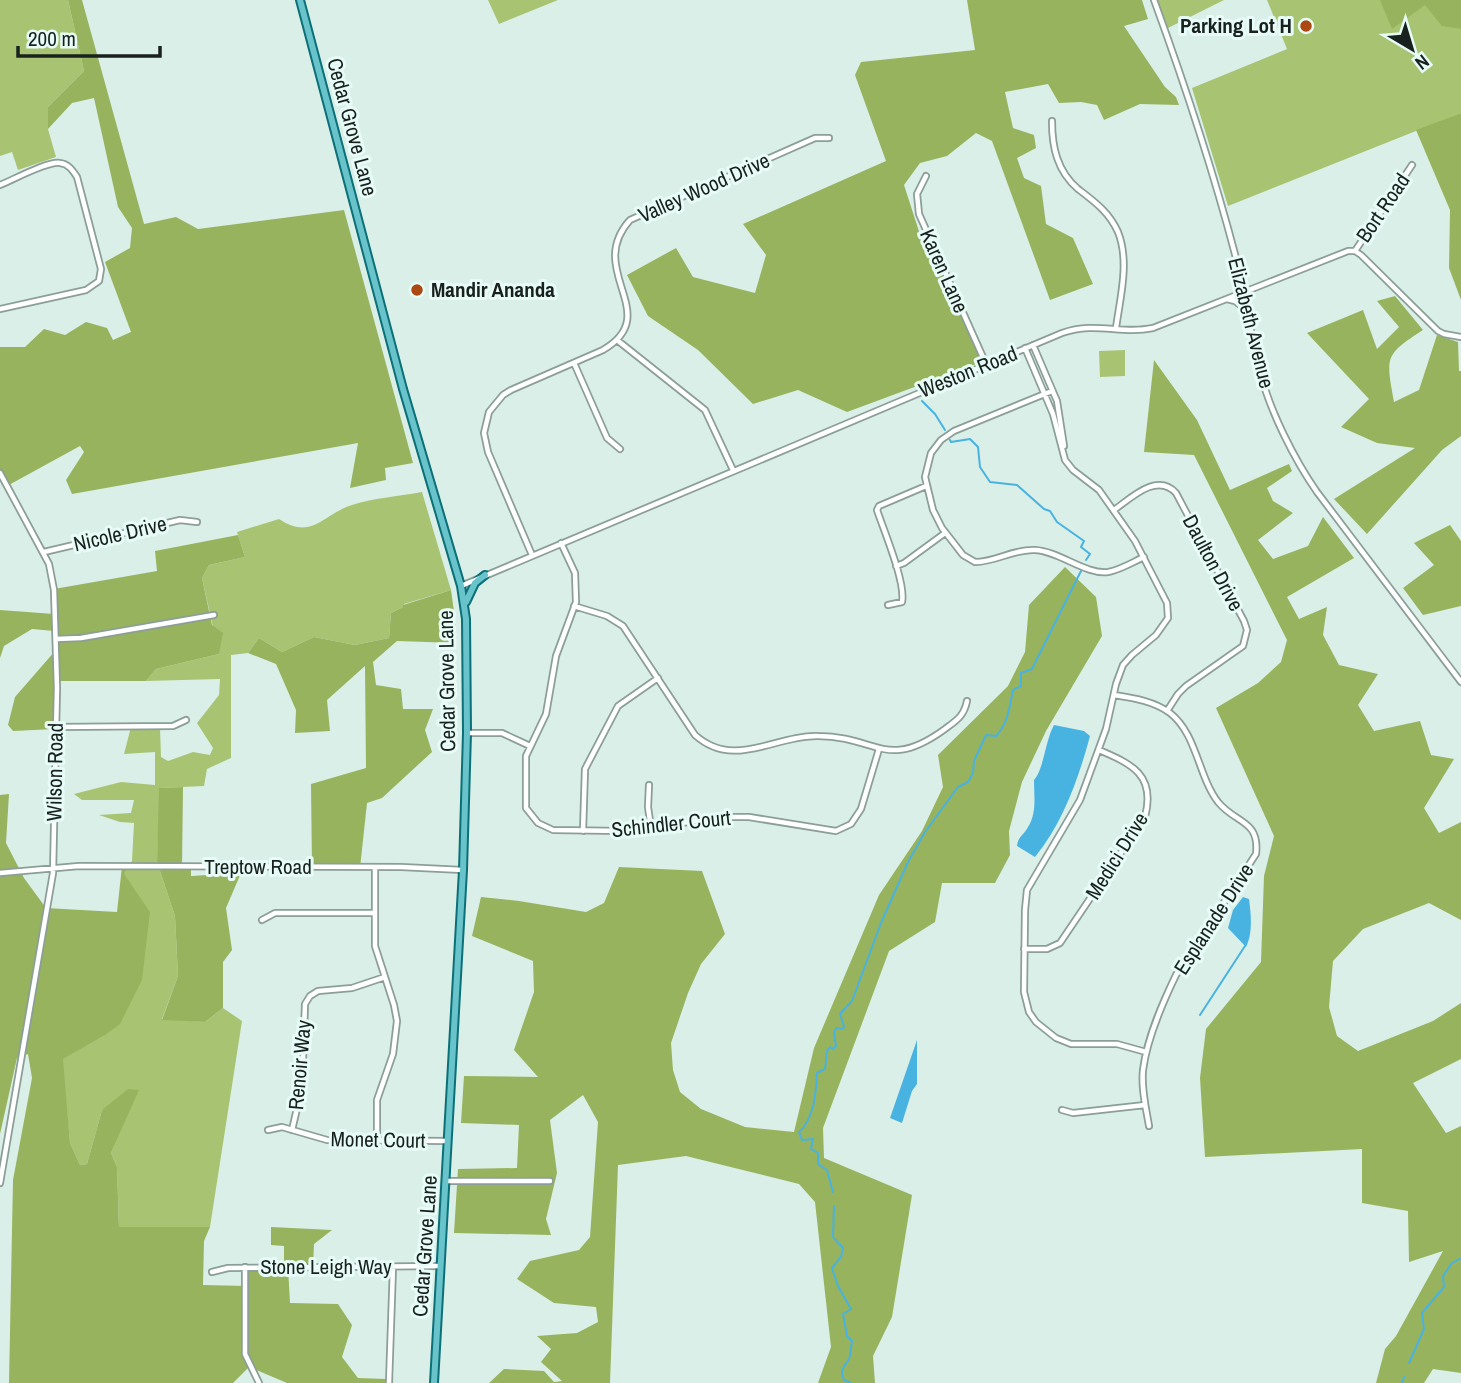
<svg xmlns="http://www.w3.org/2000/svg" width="1461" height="1383" font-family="'Archivo Narrow',sans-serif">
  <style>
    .green { fill: #a8c473 }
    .forest { fill: #97b35d }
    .water { fill: #48b2e1 }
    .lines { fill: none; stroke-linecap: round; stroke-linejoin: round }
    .stream { stroke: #48b2e1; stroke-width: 2 }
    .minor-casing { stroke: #8b9e98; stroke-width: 8 }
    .major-casing { stroke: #0b7077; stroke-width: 10 }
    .minor { stroke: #fff; stroke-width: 4.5 }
    .major { stroke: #68c3ca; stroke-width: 6 }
    .poi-dot { fill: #ac4812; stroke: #e8fcf7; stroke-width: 2.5 }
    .labels { text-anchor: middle; stroke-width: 6; stroke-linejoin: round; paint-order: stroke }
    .poi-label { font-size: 21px; font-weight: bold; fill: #19211f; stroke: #e8fcf7; text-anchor: end }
    .street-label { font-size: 21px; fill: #19211f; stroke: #e8fcf7 }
  </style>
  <rect width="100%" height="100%" fill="#dbefe9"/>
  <!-- green -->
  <path class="green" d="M0 0H68L84 71 48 107V129L56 157 18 170 12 152 0 156Z
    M488 0H558L499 24Z
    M1157 0H1224L1168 28Z
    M1267 0H1461V113L1228 206 1192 88 1287 49Z
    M1125 350V376L1100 377 1099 351Z
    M422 492 451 590 404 604 403 607 391 613 389 638 355 645 314 637 282 652 259 638 248 653 231 655V758L207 769 204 786 160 788 157 862 175 916 178 976 162 1019 205 1022 223 1008 242 1021 210 1227H119L117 1167 111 1153 138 1090 102 1110 87 1164 80 1165 70 1143 62 1059 104 1036 124 873 132 861 134 823 120 822 99 815 131 813 134 800H82L74 794 121 782 155 785V752L124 754 131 727H160L161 757 168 761 193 752 210 755 213 748 197 723 219 695 220 679 146 681 156 669 219 654 202 578 209 565 245 557 237 532 279 519C312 541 323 514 352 505 374 498 400 496 422 492Z"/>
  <!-- forest -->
  <path class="forest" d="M68 0H82L144 224 176 217 198 229 344 210 413 463 385 468 386 480 350 488 358 443 72 494 66 480 84 452 80 446 7 486 0 473V347H25L44 329 65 335 86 322 107 328 113 340 131 332 105 262 130 248 132 228 118 207 94 98 72 103 48 129V107L84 71Z
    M967 0H1142L1148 19 1124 26 1165 87 1176 97 1179 105 1140 104 1104 120 1097 105 1081 102 1059 103 1048 84 1005 92 1013 128 1034 135 1036 148 1017 158 1024 178 1041 186 1046 224 1073 238 1093 284 1050 300 992 141 976 133 947 156 920 163 904 185 925 250 945 279 982 362 847 412 798 390 753 404 698 350 648 316 627 275 676 248 693 277 755 293 766 255 743 224 886 161 855 75 861 62 975 50Z
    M1380 0H1461V29L1442 26 1425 5 1392 29Z
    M1461 113V300L1449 268 1450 210 1416 130Z
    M1395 296 1423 330C1384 355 1386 357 1394 402L1419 390 1437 335 1458 342 1459 371H1461V436L1442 450 1367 534 1334 499 1415 448 1377 443 1341 427 1369 399 1307 333 1363 310 1377 349 1399 327 1377 301Z
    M1154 360 1197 420 1230 490 1289 464 1292 471 1267 488 1273 501 1293 513 1258 540 1273 559 1308 546 1323 517 1354 558 1287 597 1299 619 1327 607 1323 635 1339 665 1378 674 1358 705 1374 731 1420 721 1431 755 1454 759 1424 808 1439 833 1461 822V920L1429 903 1363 929 1333 961 1329 1007 1337 1036 1358 1051 1433 1021 1461 1003V1059L1413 1083 1446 1133 1461 1126V1373L1433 1369 1424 1383H1376L1385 1349 1396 1336 1443 1251 1409 1262 1408 1211 1362 1203V1149L1205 1157 1200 1078 1206 1029 1261 962 1264 876 1274 836 1216 708 1258 683 1281 662 1287 640 1194 455 1144 452Z
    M1450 525 1461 541V606L1423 615 1403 588 1434 565 1414 543Z
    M238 535 245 557 209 565 202 578 212 625 223 633 219 654 156 669 146 681H55V729L13 731 8 725 15 697 55 651 54 631 32 629 4 646 0 658V610L54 614V589L157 571 155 551Z
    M1065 567 1096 597 1102 636 1046 731 1022 782 1009 831 1010 855 995 883H942L935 922 889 951 823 1128 824 1158 912 1195 892 1317 873 1356 875 1383H818L831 1347 815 1202 799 1184 686 1156 618 1165 610 1383H489L504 1369 544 1371 554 1382 562 1381 541 1362 551 1349 537 1336 577 1333 598 1322 596 1307 554 1303 517 1279 530 1261 579 1250 590 1237 598 1122 583 1095 550 1120 557 1173 546 1219 551 1235 454 1233 458 1169 517 1168 519 1125 461 1123 464 1076 538 1077 514 1050 534 992 533 961 472 936 481 897 519 901 586 912 604 903 619 867 702 871 725 934 701 964 688 993 671 1043 673 1070 680 1092 701 1109 745 1127 794 1132 814 1048 879 895 922 831 943 787 938 755 1008 686 1025 652 1029 605Z
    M451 590 456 626V643L397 641 373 662 376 685 401 689 403 709H433L425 730 432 752 382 798 367 803 360 868H312L311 784 366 768 365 666 327 700 330 731 295 733 296 710 276 664 248 653 259 638 282 652 314 637 355 645 389 638 391 613 403 607V605Z
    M183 787 182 867 191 868V876L241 873 226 908 232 950 223 962V1008L205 1022 162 1020 178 976 175 916 157 862 159 788Z
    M9 794 6 843 24 878 46 908 117 912 122 866 129 865 124 874 150 912 142 980 120 1024 104 1036 63 1059 70 1143 80 1165 87 1164 102 1110 128 1089 139 1090 111 1153 117 1167 119 1227H210L204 1241 203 1285 248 1286 247 1268 284 1267V1246L271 1245V1227L332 1230 314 1244 313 1267H288L290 1303 338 1304 352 1325 342 1357 358 1378 386 1379V1383H287L249 1367 233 1383H9L13 1180 32 1078 28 1054 17 1058 0 1134V795Z"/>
  <!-- water -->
  <path class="water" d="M1054 725 1084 731 1090 736C1079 777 1063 823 1035 857L1017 846C1018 836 1024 835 1028 827 1037 813 1034 796 1034 780 1044 769 1045 741 1054 725Z
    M1243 897 1249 899C1251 914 1253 933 1246 947L1228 928 1233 910Z
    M917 1040V1084L912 1091 902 1123 890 1118Z"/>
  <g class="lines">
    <!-- stream -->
    <path class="stream" d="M922 401 935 414 945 430
      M950 440 951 442 970 439 978 447 980 467 990 482 1017 485 1044 509 1050 511 1057 522 1084 541 1081 547 1090 554 1086 560
      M1200 1015 1245 946
      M833 1192 827 1170 818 1164V1153L811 1149 813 1139 802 1140 799 1132C814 1119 816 1093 817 1073L825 1069 827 1051 830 1047 833 1049 836 1046 834 1033 836 1028 843 1029 844 1026 840 1014 852 1001 881 923 908 862 925 832 958 787 968 782 973 773 974 761 986 735 996 736C1009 722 1009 707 1013 690L1021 686V673L1032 669 1081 571
      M834 1206 833 1237 843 1248 841 1257 832 1268 838 1286 851 1309 843 1314 847 1336 852 1341C851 1347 851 1354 849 1359 844 1367 839 1370 844 1380L851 1383
      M1409 1363 1424 1329 1422 1313 1444 1287 1443 1276 1452 1263 1461 1258
      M1402 1383 1404 1377"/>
    <!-- minor casing -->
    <g class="minor-casing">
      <path id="minor" d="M1154 0C1185 85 1213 170 1236 258 1246 296 1250 335 1260 372 1270 411 1294 459 1317 492L1461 682
        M1052 121C1052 147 1057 171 1078 189 1095 202 1109 212 1118 232 1130 262 1120 298 1116 328
        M926 176 917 194 919 214 986 364
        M0 185C13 180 47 161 60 163 69 164 73 171 77 177L101 269 99 281 86 290 0 309
        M1355 251 1412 165
        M1227 299 1235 301 1246 310
        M617 340 705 410 733 470
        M1033 345 1057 401 1064 446
        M1025 348 1053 414 1065 460 1073 470 1099 490 1135 541 1167 603 1168 618 1156 635 1132 655 1123 665 1116 684 1106 729 1080 800 1027 890 1025 910 1024 992 1029 1012 1036 1022 1056 1038 1071 1044H1117L1146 1052
        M574 363 607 438 620 449
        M1052 391 954 431 941 440 931 453 925 477 933 510 942 528 963 555 975 562C996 562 1013 549 1035 550 1059 551 1086 575 1108 572 1120 570 1133 562 1144 557
        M0 473 49 564 54 590 57 688 53 873 0 1183
        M1114 510C1131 498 1157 472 1176 493L1244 621 1247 630 1243 646 1186 686 1178 694 1167 711
        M561 543 575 573 576 602 556 656 546 714 526 756V808L538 823 553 830 623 831 725 817H749L836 831 851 824 861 809 879 749
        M44 552 180 520 197 522
        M532 555 488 452 484 433 489 412 503 395 511 390 603 350C665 314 584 271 630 220L815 138H829
        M896 566 904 563 945 533
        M461 586 1062 333C1096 321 1121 335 1153 328L1348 251H1355L1361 255 1438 331 1444 334 1461 337
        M888 605 902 602C906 583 884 531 877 510L879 506 926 486
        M574 606 607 616 623 626 695 735C734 770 775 735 818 736 877 736 886 772 945 729 957 720 964 716 967 701
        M56 639 81 638 214 615
        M1114 695C1133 698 1154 701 1170 713 1197 734 1198 776 1218 802 1236 824 1260 820 1256 854L1176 975C1162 1004 1147 1038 1143 1070 1141 1088 1146 1108 1149 1126
        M56 727 173 726 186 720
        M467 733H502L530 746
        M649 785 648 807 651 828
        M583 831 585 769 618 706 658 678
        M375 867V946L394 1005 397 1021 393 1054 377 1100V1140
        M0 873 79 866 401 867 463 870
        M262 920 275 913H375
        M1024 949H1047L1060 943 1145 817C1156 775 1132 764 1099 750
        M1062 1110 1073 1113 1145 1105
        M268 1130 282 1127 327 1140 448 1141
        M292 1130 302 1087 305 1004 310 996 318 991 352 988 385 977
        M446 1181H550
        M245 1267V1354L259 1383
        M212 1272 228 1268 440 1266
        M389 1383 393 1267"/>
    </g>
    <!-- major casing -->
    <g class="major-casing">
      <path id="major" d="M300 0 403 389 461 586 466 619 467 733 463 870 434 1383
        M466 602 475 583 485 575"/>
    </g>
    <!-- minor -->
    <use href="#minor" class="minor"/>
    <!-- major -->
    <use href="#major" class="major"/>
  </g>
  <!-- markers -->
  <g class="poi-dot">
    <circle cx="1306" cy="26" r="7"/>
    <circle cx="417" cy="290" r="7"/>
  </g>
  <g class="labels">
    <!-- poi labels -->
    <g class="poi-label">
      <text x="1292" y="33">Parking Lot H</text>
      <text x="431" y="297" text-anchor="start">Mandir Ananda</text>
    </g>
    <!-- street labels -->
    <g class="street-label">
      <text transform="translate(352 127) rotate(75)" y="7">Cedar Grove Lane</text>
      <text transform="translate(704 188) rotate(-24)" y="7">Valley Wood Drive</text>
      <text transform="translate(1383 208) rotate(-56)" y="7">Bort Road</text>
      <text transform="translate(944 271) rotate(66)" y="7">Karen Lane</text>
      <text transform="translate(1251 323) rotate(76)" y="7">Elizabeth Avenue</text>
      <text transform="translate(968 372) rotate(-22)" y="7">Weston Road</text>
      <text transform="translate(120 534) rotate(-13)" y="7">Nicole Drive</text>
      <text transform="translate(1213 563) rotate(62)" y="7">Daulton Drive</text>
      <text transform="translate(447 681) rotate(-91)" y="7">Cedar Grove Lane</text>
      <text transform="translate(55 772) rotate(-89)" y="7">Wilson Road</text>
      <text transform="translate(671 824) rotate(-6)" y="7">Schindler Court</text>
      <text transform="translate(1117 856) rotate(-58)" y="7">Medici Drive</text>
      <text x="258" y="874">Treptow Road</text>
      <text transform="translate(1214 919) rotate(-57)" y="7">Esplanade Drive</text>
      <text transform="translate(300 1065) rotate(-85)" y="7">Renoir Way</text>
      <text transform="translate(378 1140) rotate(1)" y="7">Monet Court</text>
      <text transform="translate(425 1246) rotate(-86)" y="7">Cedar Grove Lane</text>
      <text x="326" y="1274">Stone Leigh Way</text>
    </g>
  </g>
  <!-- north arrow -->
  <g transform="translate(1412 49) rotate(142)" stroke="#e8fcf7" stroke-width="5" paint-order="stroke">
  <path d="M0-5L12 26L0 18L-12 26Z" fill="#19211f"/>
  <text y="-10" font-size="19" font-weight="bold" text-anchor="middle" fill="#19211f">N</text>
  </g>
  <!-- scale -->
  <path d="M18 46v10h142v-10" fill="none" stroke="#19211f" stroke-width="3.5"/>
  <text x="28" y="46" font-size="21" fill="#19211f" stroke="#e8fcf7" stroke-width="5" paint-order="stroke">200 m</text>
</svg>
